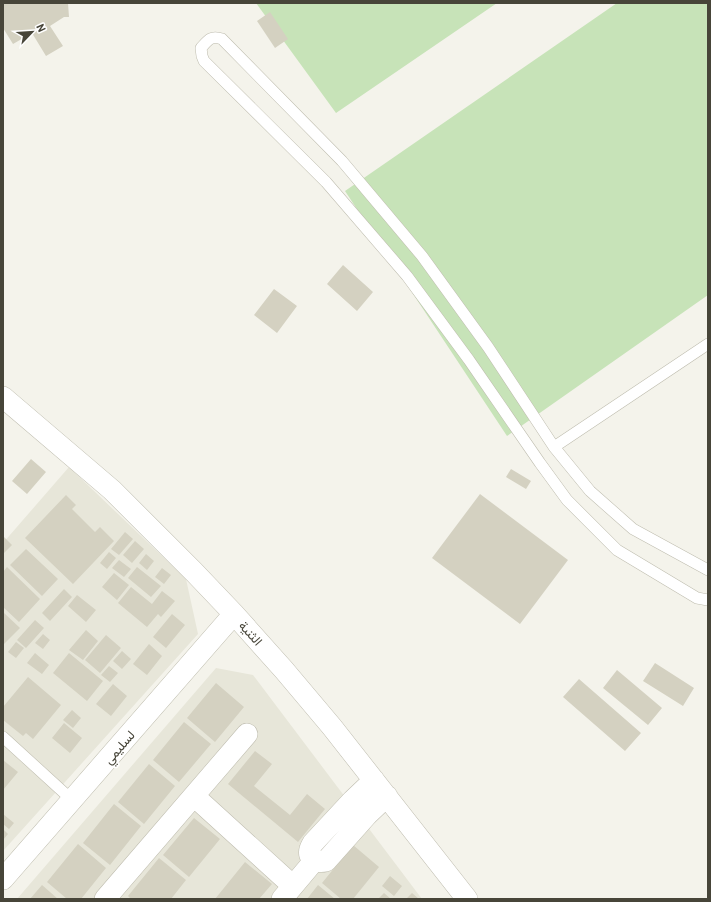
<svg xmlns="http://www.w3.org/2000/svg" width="711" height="902" font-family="Barlow,Vazirmatn,sans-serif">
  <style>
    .residential { fill: #e7e6d9 }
    .green { fill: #c7e3b8 }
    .building { fill: #d4d1c1 }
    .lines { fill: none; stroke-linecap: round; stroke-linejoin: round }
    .lane-casing { stroke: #bebcae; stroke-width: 12 }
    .street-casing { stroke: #bebcae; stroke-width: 22 }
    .lane { stroke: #fff; stroke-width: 11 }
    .street { stroke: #fff; stroke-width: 21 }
    .labels { text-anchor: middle; stroke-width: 3.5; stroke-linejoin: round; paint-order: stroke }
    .street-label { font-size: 13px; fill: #474539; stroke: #fff }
  </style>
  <rect width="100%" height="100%" fill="#f4f3eb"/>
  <!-- residential -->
  <path class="residential" d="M69 467 186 579 198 634 3 851V543Z
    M216 668 253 675 422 899H17Z"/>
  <!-- green -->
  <path class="green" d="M256 3H497L336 113Z
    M617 3H708V295L507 436 345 191Z"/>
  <!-- building -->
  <path class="building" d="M3 3H68L69 17H64L50 26 63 46 46 56 32 33 13 44 3 28Z
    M270 12 288 39 275 48 257 21Z
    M343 265 373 292 357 311 327 284Z
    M274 289 297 306 277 333 254 315Z
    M31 459 46 472 27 494 12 481Z
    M511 469 531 481 526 489 506 477Z
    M480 494 568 560 520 624 432 558Z
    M66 495 76 505 72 509 95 532 100 527 114 541 73 584 25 538Z
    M125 532 133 539 119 555 111 549Z
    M4 537 12 545 3 554V538Z
    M135 541 144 549 132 563 123 555Z
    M26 549 58 579 42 596 10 565Z
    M109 552 116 558 107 569 100 563Z
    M146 554 154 561 147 570 139 563Z
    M119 560 131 569 124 577 112 568Z
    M7 567 40 599 19 622 3 607V572Z
    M137 567 161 586 151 597 128 578Z
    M162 568 171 575 164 584 155 577Z
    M114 573 129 585 117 600 102 587Z
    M131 587 152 604 162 591 175 601 161 617 158 614 147 627 118 603Z
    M64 589 72 597 50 621 42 613Z
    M77 595 96 610 86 622 68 606Z
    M3 612 20 628 3 645Z
    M172 614 185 625 166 648 153 637Z
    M35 620 44 628 26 648 17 640Z
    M86 630 98 641 83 660 69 650Z
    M43 634 50 640 43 649 35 643Z
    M106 635 121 648 100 673 85 660Z
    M16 642 24 648 16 658 8 652Z
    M149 644 162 656 147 675 133 664Z
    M122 651 131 659 122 669 113 661Z
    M35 653 49 665 42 674 27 663Z
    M69 653 103 681 87 701 53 673Z
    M655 663 694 688 683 706 643 681Z
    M109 666 118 673 110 682 101 675Z
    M617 670 662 708 648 725 603 688Z
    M28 677 61 705 33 739 26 733 23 736 3 720V707Z
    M579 679 641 733 625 751 563 697Z
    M216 683 244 707 215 742 187 718Z
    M113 684 127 696 111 716 96 704Z
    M72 710 81 718 73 728 63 720Z
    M184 722 211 744 179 782 153 760Z
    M64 723 82 738 70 753 52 738Z
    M255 751 272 764 254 786 290 815 307 794 325 809 298 842 228 784Z
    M3 760 18 772 3 790Z
    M149 764 175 786 144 824 118 802Z
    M114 804 141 826 110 865 83 843Z
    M3 814 14 823 9 829 3 824Z
    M194 818 220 839 189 877 163 855Z
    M3 829 8 834 3 840Z
    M78 844 106 868 81 899H67L47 882Z
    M353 845 379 867 353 899H341L322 883Z
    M159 858 186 880 171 899H131L128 896Z
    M245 862 272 884 259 899H215Z
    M390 876 402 886 394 896 382 886Z
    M42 885 58 899H30Z
    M318 885 335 899H307Z
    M384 893 391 899H378Z
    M412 893 419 899H406Z"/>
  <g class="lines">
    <!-- lane casing -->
    <g class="lane-casing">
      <path id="lane" d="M554 447 708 344
        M708 570 633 529 590 491 554 447 488 347 422 256 342 161 222 39C211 35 208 40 201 48L202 56 204 61 326 182 407 276 469 360 540 463 567 500 617 550 697 598 708 600
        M3 737 72 800"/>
    </g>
    <!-- street casing -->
    <g class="street-casing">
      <path id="street" d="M3 397 112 490 194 572 234 614 284 670 332 727 467 899
        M374 780 353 800 313 843C313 843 310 848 310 849 307 859 317 863 326 861L367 815 387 796
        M194 796 293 886
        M3 879 234 614
        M105 899 247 734
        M282 899 314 861"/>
    </g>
    <!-- lane -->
    <use href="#lane" class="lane"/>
    <!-- street -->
    <use href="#street" class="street"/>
  </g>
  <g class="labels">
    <!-- street labels -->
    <g class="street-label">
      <text transform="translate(251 633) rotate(48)" y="5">الثنية</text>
      <text transform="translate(119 747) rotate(-49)" y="5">لسليمي</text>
    </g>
  </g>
  <!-- border -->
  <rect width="711" height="902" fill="none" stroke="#474539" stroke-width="8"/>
  <!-- north arrow -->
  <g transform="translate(32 32) rotate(65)" stroke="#ffffff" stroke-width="3" paint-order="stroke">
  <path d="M0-3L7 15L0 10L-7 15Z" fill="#474539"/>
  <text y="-6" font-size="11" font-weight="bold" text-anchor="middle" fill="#474539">N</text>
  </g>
</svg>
